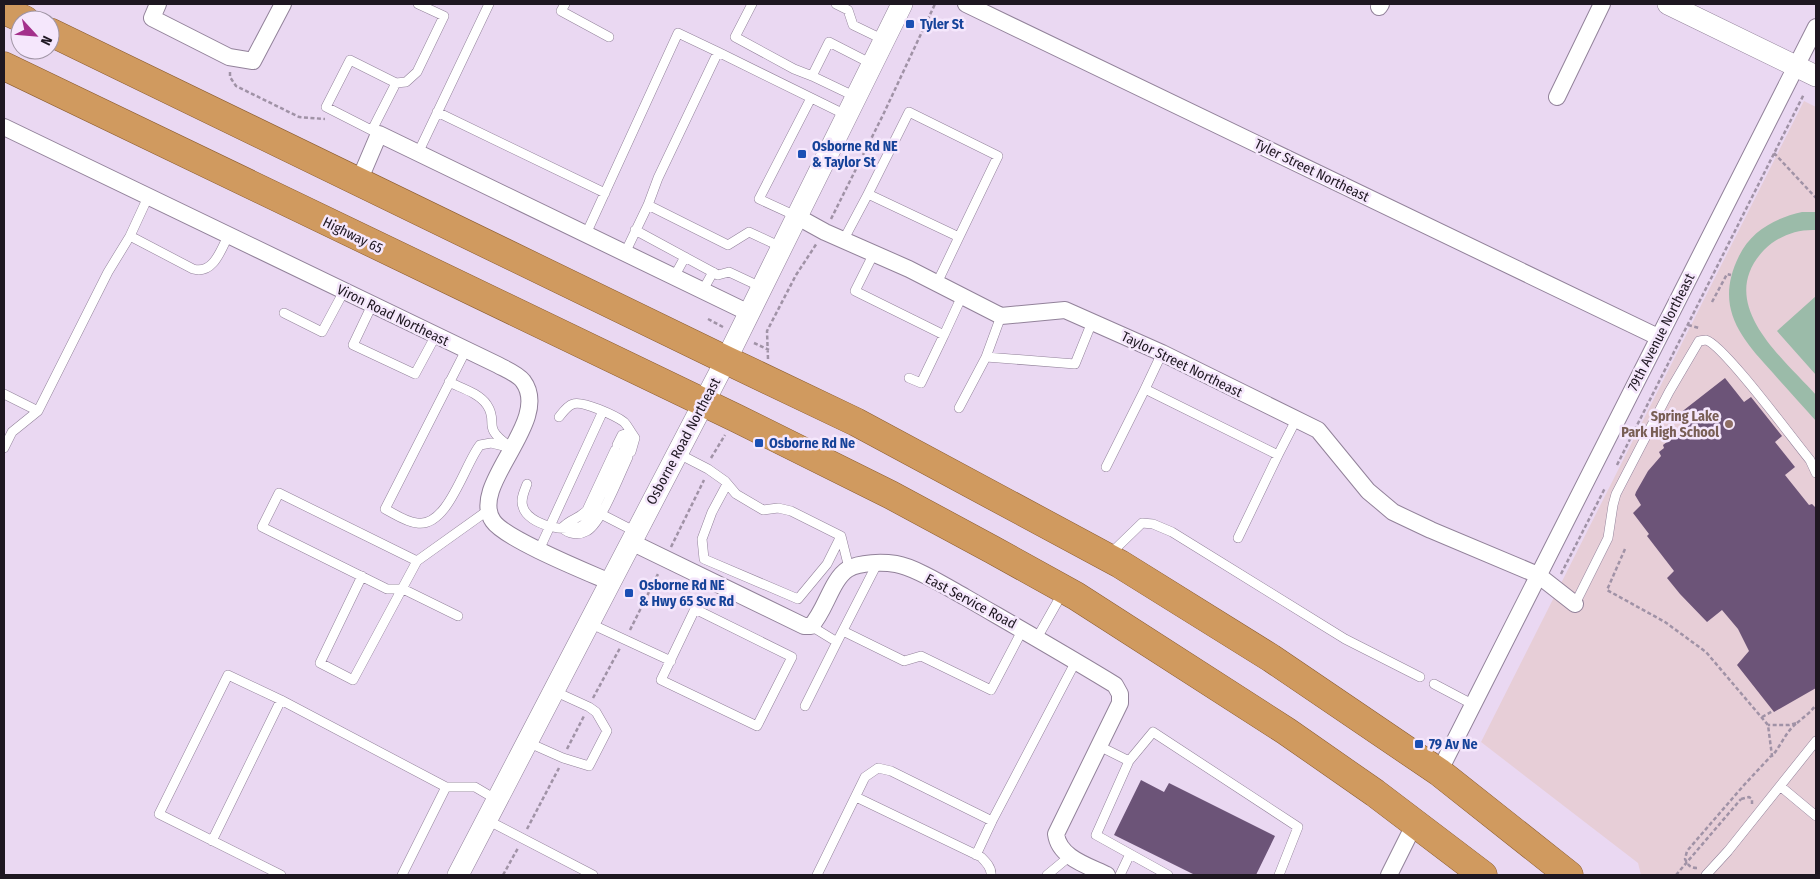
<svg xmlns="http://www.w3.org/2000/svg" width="1820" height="879" font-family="'Fira Sans Condensed',sans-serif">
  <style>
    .education { fill: #e7ced7 }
    .green { fill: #9bbba9 }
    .building { fill: #6c5478 }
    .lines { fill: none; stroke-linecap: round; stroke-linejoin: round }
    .service-casing { stroke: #92829a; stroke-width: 10 }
    .minor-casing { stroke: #92829a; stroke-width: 18 }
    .tertiary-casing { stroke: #92829a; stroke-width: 22 }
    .trunk-casing { stroke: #8b5c2f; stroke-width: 29 }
    .path { stroke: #a092a6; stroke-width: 2.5; stroke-dasharray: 4 2.5; stroke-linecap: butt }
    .service { stroke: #fff; stroke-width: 9 }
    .minor { stroke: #fff; stroke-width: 16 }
    .tertiary { stroke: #fff; stroke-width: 21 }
    .trunk { stroke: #d09a5f; stroke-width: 28 }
    .path-bridge { stroke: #a092a6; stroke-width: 2.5; stroke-dasharray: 4 2.5; stroke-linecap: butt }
    .transit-dot { fill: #1a4fb4; stroke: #f5e7fc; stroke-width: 2 }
    .education-dot { fill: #8d6e63; stroke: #f5e7fc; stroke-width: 2 }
    .labels { text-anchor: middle; stroke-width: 5; stroke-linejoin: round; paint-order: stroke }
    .transit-label { font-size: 14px; font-weight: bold; fill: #164399; stroke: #f5e7fc; text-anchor: start }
    .street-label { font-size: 14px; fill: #1e1721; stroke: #f5e7fc }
    .education-label { font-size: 14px; font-weight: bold; fill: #785e54; stroke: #f5e7fc; text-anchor: end }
  </style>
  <rect width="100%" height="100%" fill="#ead8f2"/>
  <!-- education -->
  <path class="education" d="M1804 101 1816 107V875H1641L1638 863 1481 742Z"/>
  <!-- green -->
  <path class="green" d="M1802 212H1816V230C1797 229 1778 236 1764 250 1714 303 1782 357 1816 395V421C1802 405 1787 389 1773 373 1740 337 1714 307 1739 256 1751 231 1775 218 1802 212Z
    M1816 296V375L1777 331Z"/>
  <!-- building -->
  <path class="building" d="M1725 378 1744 402 1751 397 1782 436 1775 442 1795 467 1785 475 1809 505 1812 504 1816 508V688L1774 712 1737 665 1749 651 1738 629 1722 610 1707 622 1680 594 1667 578 1674 571 1647 536 1649 534 1633 513 1641 505 1635 495 1636 492 1648 471 1661 456 1659 452 1664 448 1663 445 1684 429 1675 417Z
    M1141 780 1164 792 1169 783 1275 836 1256 875H1195L1114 835Z"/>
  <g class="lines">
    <!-- service casing -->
    <g class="service-casing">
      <path id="service" d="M565 4 561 11 609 37
        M752 4 735 37 794 69 812 76
        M836 4 848 10 853 25 884 40
        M396 83 406 82 417 72 444 16 418 4
        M856 97 812 76 829 42 872 64
        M437 112 605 193
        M372 130 396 83 350 60 326 107 379 134
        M418 153 489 4
        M868 194 909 112 998 156 959 237
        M148 197 130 236 193 269C213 275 221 250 228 236
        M648 205 728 245 749 232 781 247
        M796 216 759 199 811 98
        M635 230 718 275 729 272 761 287
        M586 234 678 33 718 52
        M844 239 868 194 959 237 937 283
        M625 253 648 205 658 178 718 52 846 115
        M874 253 855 291 944 335 962 296
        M674 277 685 257
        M703 290 713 272
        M372 305 353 345 415 374 436 335
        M284 313 322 332 344 291
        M1001 316 986 357 1075 364 1092 322
        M466 350 385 509C395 514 406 522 417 523 448 528 465 463 480 445L491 443 512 448
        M1162 353 1145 389 1278 455 1296 420
        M909 378 921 383 944 335
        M449 382C461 388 479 393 487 405 499 423 481 426 508 445
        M4 394 38 411
        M959 408 986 357
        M559 417C563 412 567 406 573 404 582 400 616 416 624 422 627 425 629 429 631 432L624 449
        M617 445 622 435 631 432 635 438 631 452
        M4 448 12 432 38 411 108 272 130 236
        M677 453 708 469 725 481 736 494 763 510 778 508 791 511 841 536 849 568
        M1106 467 1145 389
        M527 484C524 492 520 500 523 507 528 525 568 534 583 525 584 524 589 520 589 519L622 453
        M727 484 712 512 702 539 704 559 798 599 827 564 841 536
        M601 514 636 532
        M562 528C569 534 578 536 587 531 602 522 620 474 628 457
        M562 528C571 518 578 520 587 510L615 450
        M1238 538 1278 455
        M539 550 603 411
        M1109 555 1142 523 1153 524 1172 532 1345 639 1420 677
        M417 561 279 493 262 527 387 589H403L458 616
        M362 576 320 663 353 680 417 561 487 511
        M1575 604 1608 538 1613 505 1616 494 1669 392 1699 341C1700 341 1705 340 1706 340 1724 345 1794 441 1810 460L1816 473
        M695 609 792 657 757 726 661 680Z
        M589 623 671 661
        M811 626 837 642 877 564
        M843 631 904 661 921 656 991 690 1023 629
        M1037 638 1063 592
        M1434 684 1472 704
        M805 706 837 642
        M527 742 563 758 589 766 607 731 596 712 589 707 554 691
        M1099 746 1129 761
        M1780 786 1816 816
        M856 797 981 857C986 862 992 868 991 875
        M487 820 593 875
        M212 841 281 700
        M976 855 992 821
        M281 875 159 814 228 675 281 700 446 787H475L497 800
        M402 875 446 787
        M817 875 865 777 878 768 891 771 992 821 1076 661
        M1047 875 1070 856
        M1120 875 1130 854
        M1168 875 1096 835 1129 761 1153 732 1298 827 1279 875
        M1706 875 1728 851 1816 741"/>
    </g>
    <!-- minor casing -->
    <g class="minor-casing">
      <path id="minor" d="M158 4 152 18 229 57 253 61 283 4
        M966 4 1658 337
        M1379 7 1381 4
        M1557 97 1602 4
        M4 127 498 365C505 369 518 374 523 381 553 421 468 485 493 521 505 539 587 572 610 582
        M359 181 379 134 749 313
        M796 216 825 232 909 269 1001 316 1065 310 1162 353 1318 430 1368 491 1393 512 1431 530 1538 575 1575 604
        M631 542 804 626H811C826 610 831 580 848 569 860 562 883 562 896 564 915 567 947 587 965 597 1015 626 1066 655 1115 685L1120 694V703L1056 834C1059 858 1089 866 1107 875
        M1439 772 1816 27
        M1389 875 1415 823"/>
    </g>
    <!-- tertiary casing -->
    <g class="tertiary-casing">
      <path id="tertiary" d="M1668 4 1816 76
        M458 875 726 360 902 4"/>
    </g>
    <!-- trunk casing -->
    <g class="trunk-casing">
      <path id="trunk" d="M4 10 25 20
        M50 32 726 360 856 422 1120 564 1271 658 1439 772 1569 875
        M4 66 736 418 891 495 993 550 1076 596 1286 731 1375 793 1483 875"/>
    </g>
    <!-- path -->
    <path class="path" d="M230 72V77L236 86 299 117 325 119
      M1774 153 1816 198
      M831 219 883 115 935 4
      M1712 302 1727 274 1731 275
      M708 319 723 327
      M1688 325 1699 328
      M754 343 769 350
      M768 359 767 331 796 275 817 243
      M711 458 725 435
      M1617 465 1804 94
      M671 547 704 480
      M1625 549 1607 590 1665 622 1706 652 1768 725 1772 756C1781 746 1786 731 1797 723L1789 725H1768
      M1561 574 1605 488
      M630 630 659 572
      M593 698 620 648
      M1762 717 1773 711
      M1797 723 1810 712 1816 705
      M567 749 584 716
      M1741 799 1749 797 1752 799V804
      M527 829 559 768
      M1697 868C1690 868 1688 865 1685 859L1687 851 1744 785 1771 756
      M503 875 518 848"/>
    <!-- service -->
    <use href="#service" class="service"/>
    <!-- minor -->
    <use href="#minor" class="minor"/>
    <!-- tertiary -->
    <use href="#tertiary" class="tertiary"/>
    <!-- trunk -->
    <use href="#trunk" class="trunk"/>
    <!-- path-bridge -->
    <path class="path-bridge" d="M1676 875 1741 799"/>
  </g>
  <!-- markers -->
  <g class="transit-dot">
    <rect x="905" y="19" width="10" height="10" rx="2.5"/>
    <rect x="797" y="149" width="10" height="10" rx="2.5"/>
    <rect x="754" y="438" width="10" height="10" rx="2.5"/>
    <rect x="624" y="588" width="10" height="10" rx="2.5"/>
    <rect x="1414" y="739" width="10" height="10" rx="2.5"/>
  </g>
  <circle class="education-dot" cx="1729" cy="424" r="5"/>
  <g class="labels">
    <!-- transit labels -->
    <g class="transit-label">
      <text x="920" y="29">Tyler St</text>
      <text x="812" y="151">Osborne Rd NE<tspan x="812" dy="16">&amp; Taylor St</tspan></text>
      <text x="769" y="448">Osborne Rd Ne</text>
      <text x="639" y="590">Osborne Rd NE<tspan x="639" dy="16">&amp; Hwy 65 Svc Rd</tspan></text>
      <text x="1429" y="749">79 Av Ne</text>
    </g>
    <!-- street labels -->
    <g class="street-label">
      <text transform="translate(1312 170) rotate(26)" y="5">Tyler Street Northeast</text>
      <text transform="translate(353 235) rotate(26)" y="5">Highway 65</text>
      <text transform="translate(393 315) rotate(26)" y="5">Viron Road Northeast</text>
      <text transform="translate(1661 332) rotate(-63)" y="5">79th Avenue Northeast</text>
      <text transform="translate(1182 364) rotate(26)" y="5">Taylor Street Northeast</text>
      <text transform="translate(683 441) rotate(-62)" y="5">Osborne Road Northeast</text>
      <text transform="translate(971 601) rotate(28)" y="5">East Service Road</text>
    </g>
    <!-- education labels -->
    <g class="education-label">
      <text x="1719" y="421">Spring Lake<tspan x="1719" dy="16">Park High School</tspan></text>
    </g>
  </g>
  <!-- border -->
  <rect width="1820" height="879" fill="none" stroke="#1e1721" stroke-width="10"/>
  <!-- north arrow -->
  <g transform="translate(35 35) rotate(116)"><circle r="24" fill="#f5e7fc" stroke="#9f94a4"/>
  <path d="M0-4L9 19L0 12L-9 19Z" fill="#a3308b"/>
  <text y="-8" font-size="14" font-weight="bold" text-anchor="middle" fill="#1e1721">N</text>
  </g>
</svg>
